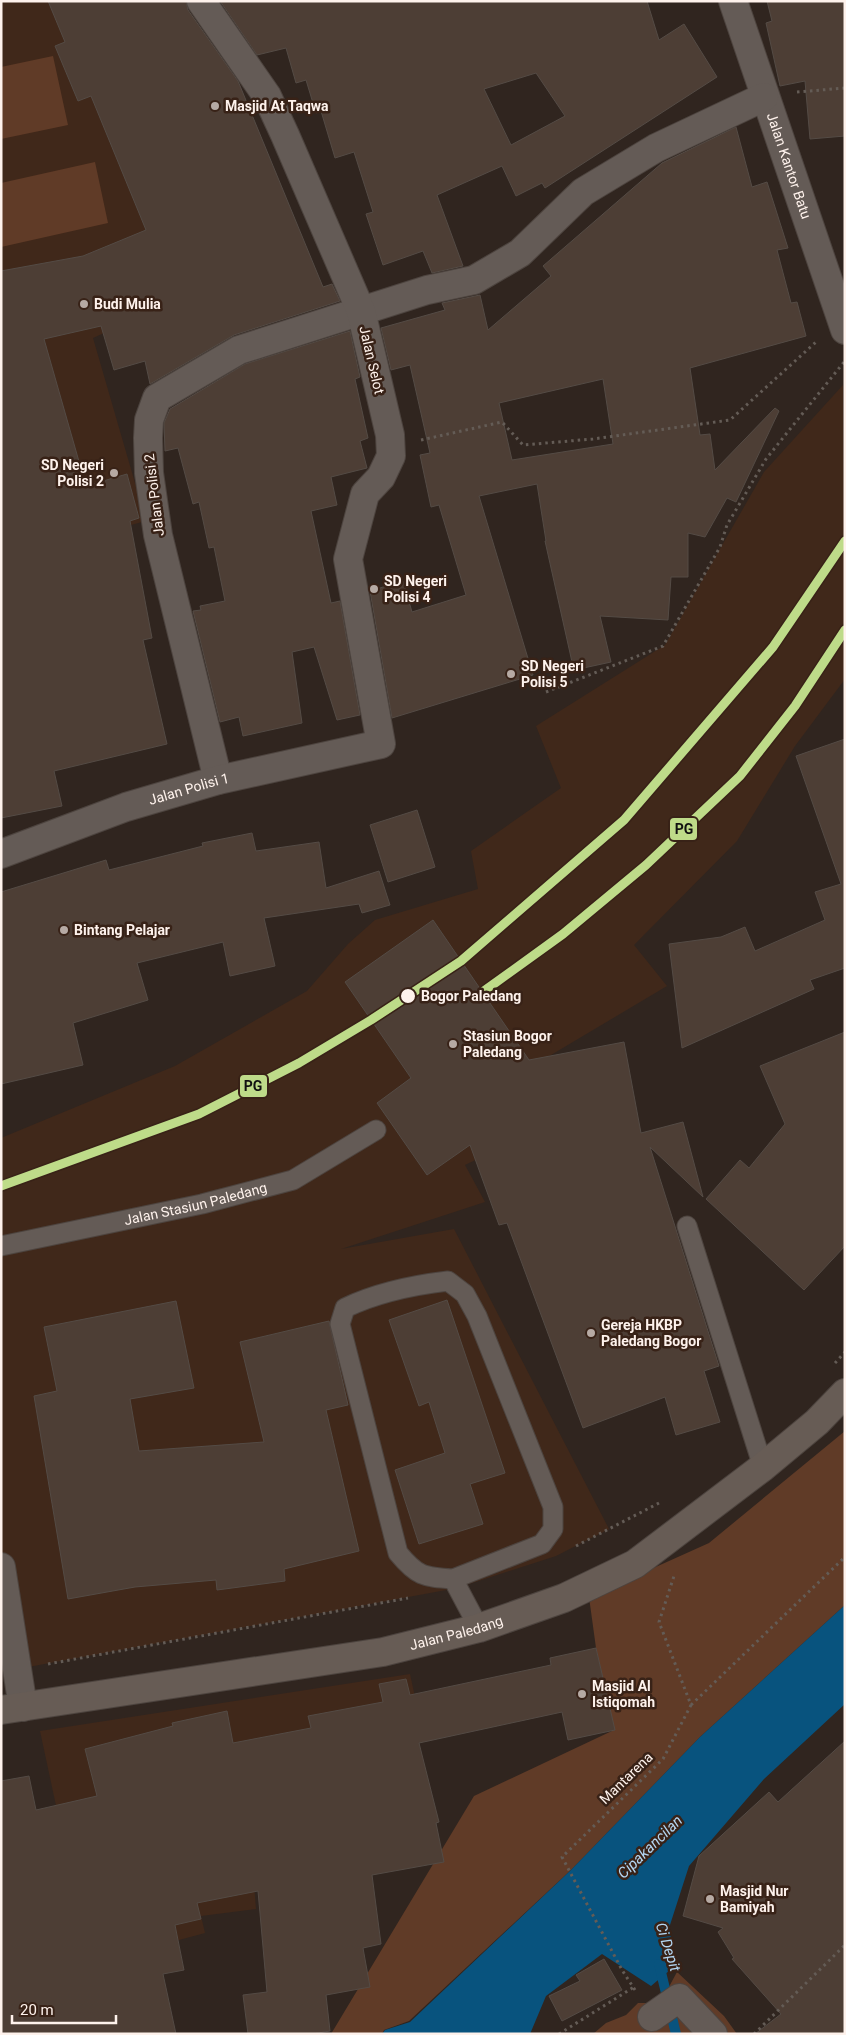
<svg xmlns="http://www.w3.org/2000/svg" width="846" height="2035" font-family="Roboto,sans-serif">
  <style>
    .built { fill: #40281a }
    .green { fill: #603b27 }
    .water { fill: #08537e }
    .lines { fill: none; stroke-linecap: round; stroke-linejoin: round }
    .stream { stroke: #08537e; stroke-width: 10 }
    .building { fill: #4d3e35; stroke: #544b45; fill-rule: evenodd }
    .lane-casing { stroke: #4d443f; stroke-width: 21 }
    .street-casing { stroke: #4d443f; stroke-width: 30 }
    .secondary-casing { stroke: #4d443f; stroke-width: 30 }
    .path { stroke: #645c56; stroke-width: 3; stroke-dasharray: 2.5 4; stroke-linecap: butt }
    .lane { stroke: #645b56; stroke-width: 19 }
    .street { stroke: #645b56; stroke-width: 28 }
    .secondary { stroke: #675c55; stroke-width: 28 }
    .rail-1-casing { stroke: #382217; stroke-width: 12 }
    .rail-1 { stroke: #bedb89; stroke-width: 9 }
    .poi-dot { fill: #b6aaa4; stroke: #382217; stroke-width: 2 }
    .stop-dot { fill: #fef2ec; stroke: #382217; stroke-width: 2 }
    .labels { text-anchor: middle; stroke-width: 5; stroke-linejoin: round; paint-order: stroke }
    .poi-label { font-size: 14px; font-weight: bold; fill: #fef2ec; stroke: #382217; text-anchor: start }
    .street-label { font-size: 14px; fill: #fef2ec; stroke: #382217 }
    .stop-label { font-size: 14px; font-weight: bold; fill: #fef2ec; stroke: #382217; text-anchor: start }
    .water-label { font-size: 15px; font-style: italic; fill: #b3d6f2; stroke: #382217 }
    .line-badge { stroke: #382217; stroke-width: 2 }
    .pale-badge-label { font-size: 14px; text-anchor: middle; font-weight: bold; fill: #111 }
  </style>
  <rect width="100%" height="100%" fill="#30251f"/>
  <!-- built -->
  <path class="built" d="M1 1H122L242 270 93 338 146 521 55 545 1 389Z
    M843 385 845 679 795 746 737 841 634 945 667 986 546 1058 558 1120 465 1165 485 1202 341 1249 454 1229 609 1529 556 1556 457 1588 1 1672V1138L175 1066 307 991 348 944 375 920 478 889 471 851 561 788 536 726 665 645 764 472Z
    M410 1674 423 1734 250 1836 256 1909 201 1916 205 1933 90 1964 40 1731Z"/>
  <!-- green -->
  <path class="green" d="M53 56 68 125 1 139V67Z
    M95 162 108 223 1 247V183Z
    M845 1431V1605L700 1737 572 1869 409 2021 384 2030 382 2034H331L474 1796 614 1730 596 1648 589 1597 709 1543Z
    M677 1972 724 2016 737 2034H593L606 2023 626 2015 638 2003H666L664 1996Z"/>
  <!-- water -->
  <path class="water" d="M845 1605V1704L764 1779 689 1866 669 1928 676 1965 651 1986 602 1954 546 1996 530 2034H382L385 2030 410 2022 572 1869 700 1737Z"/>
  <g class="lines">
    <!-- stream -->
    <path class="stream" d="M659 1964 676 2034"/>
  </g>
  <!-- building -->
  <path class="building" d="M48 1H186L188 10 238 81 323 287 332 284 340 301 234 335 150 384 145 361 114 370 101 326 44 339 86 486 127 474 139 518 130 521 152 638 143 640 167 744 54 771 62 806 1 818V271L83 256 146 230 91 96 78 101 55 46 65 42Z
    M220 1H647L659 40 684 24 717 77 545 188 542 183 516 196 502 166 437 195 463 266 432 273 423 251 383 265 366 214 373 212 354 152 335 158 321 111 316 113 306 80 296 83 286 48 257 55ZM536 73 565 116 511 145 484 89Z
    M767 1H845V136L810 139 805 81 780 86 766 23 772 21Z
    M736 127 752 187 767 182 788 248 777 250 791 303 797 302 806 336 690 368 700 435 710 434 715 470 775 408 779 411 736 502 727 498 705 537 688 533V577H671L668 620 600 616 611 662 579 669 577 661 572 662 545 541H546L537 484 479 496 533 675 392 718 370 591 403 581 412 612 466 595 439 505 431 507 420 455 430 453 410 365 391 370 381 328 445 310 442 303 480 295 488 330 551 276 543 266 662 163ZM603 379 613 444 512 460 499 403Z
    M350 331 360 377 355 379 368 438 360 441 367 468 331 477 337 505 311 511 331 603 340 601 360 715 337 720 314 647 292 652 302 723 243 736 239 717 220 722 193 611 201 610 200 606 225 601 214 547 209 548 199 502 193 504 178 448 165 451 164 423 170 409 245 364Z
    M845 739V968L810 980 814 989 682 1048 669 944 721 937 745 927 755 951 825 920 815 892 841 884 796 756Z
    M417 810 435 867 388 882 370 825Z
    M252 833 256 851 319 842 326 888 379 871 390 905 362 913 359 904 264 918 275 966 230 976 223 942 137 963 148 1000 73 1023 83 1065 1 1084V892L106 860 109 870 203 846 202 843Z
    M433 920 529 1060 624 1042 641 1133 683 1122 703 1197 650 1147 719 1366 704 1371 720 1422 676 1435 665 1397 583 1428 507 1223 499 1225 470 1145 427 1175 377 1103 411 1078 345 982Z
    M845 1032V1246L804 1290 706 1199 740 1160 749 1168 785 1124 760 1066Z
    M447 1300 505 1473 470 1484 483 1524 419 1544 395 1470 445 1453 429 1402 419 1406 389 1320Z
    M176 1301 194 1388 130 1399 139 1451 264 1442 240 1342 329 1321 348 1405 326 1410 359 1551 284 1569 285 1581 217 1590 216 1580 135 1587 68 1599 34 1396 57 1391 44 1327Z
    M596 1648 615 1730 568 1740 562 1712 419 1743 439 1822 436 1823 444 1862 372 1875 381 1944 363 1948 370 1987 326 1995 330 2031 312 2034H248L243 1995 267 1992 258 1891 197 1903 201 1919 175 1925 184 1970 163 1974 176 2034H1V1781L29 1776 36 1810 97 1796 85 1749 173 1726 172 1723 227 1711 233 1743 311 1728 308 1716 383 1702 379 1684 406 1679 410 1695 551 1665 550 1658Z
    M845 1741V2034H755L781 2014 732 1959 734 1958 718 1932 723 1928 683 1916 699 1856 769 1792 778 1802Z
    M604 1959 622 1990 562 2021 549 1996 580 1981 576 1975Z"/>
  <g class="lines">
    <!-- lane casing -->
    <g class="lane-casing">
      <g id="lane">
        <path d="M687 1226 763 1467"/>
        <path id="s1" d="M1 1246 202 1204 293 1180 376 1130"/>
        <path d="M453 1579C423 1577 417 1576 398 1553L340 1324 345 1308C376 1293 414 1285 448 1281L465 1294 477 1316 553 1507V1529L542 1544 453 1579 479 1628"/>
      </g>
    </g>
    <!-- street casing -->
    <g class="street-casing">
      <g id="street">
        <path id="s2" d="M733 1 845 330"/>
        <path d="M218 780 158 535 149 473 148 438 149 420 157 398 239 350 427 290 474 280 520 253 583 192 656 148 764 97"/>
        <path id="s3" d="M1 854 126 807 218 780 381 744 348 559 365 494 381 477 391 456 390 435 361 311 285 135 267 96 201 1"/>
        <path d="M1 1567 23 1707"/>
        <path d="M652 2017 679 1998 713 2034"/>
      </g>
    </g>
    <!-- secondary casing -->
    <g class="secondary-casing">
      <g id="secondary">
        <path id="s4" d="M1 1710 383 1652 479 1628 564 1598 635 1564 763 1467 817 1422 845 1393"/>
      </g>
    </g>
    <!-- path -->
    <path class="path" d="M797 92 845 88
      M421 440 502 422 523 445 593 439 730 420 816 342
      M546 692 663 646 720 547 727 525 766 459 844 362
      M835 1363 845 1352
      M576 1546 659 1503
      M48 1664 408 1598
      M691 1705 845 1557
      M635 1990 622 1970 562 1857 663 1759 691 1705 659 1622 674 1576
      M559 2034 634 1987
      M754 2034 845 1945"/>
    <!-- lane -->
    <use href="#lane" class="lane"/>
    <!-- street -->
    <use href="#street" class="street"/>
    <!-- secondary -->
    <use href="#secondary" class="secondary"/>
    <!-- rail-1 casing -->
    <g class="rail-1-casing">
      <path id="rail-1" d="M484 991 563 934 646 865 740 776 795 706 845 630
        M1 1186 199 1114 299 1063 371 1020 461 961 624 820 773 647 845 541"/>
    </g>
    <!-- rail-1 -->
    <use href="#rail-1" class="rail-1"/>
  </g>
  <!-- markers -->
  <g class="poi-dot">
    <circle cx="215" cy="106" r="5"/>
    <circle cx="84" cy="304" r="5"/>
    <circle cx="114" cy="473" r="5"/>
    <circle cx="374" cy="589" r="5"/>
    <circle cx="511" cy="674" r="5"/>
    <circle cx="64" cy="930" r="5"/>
    <circle cx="453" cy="1044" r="5"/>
    <circle cx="591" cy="1333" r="5"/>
    <circle cx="582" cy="1694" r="5"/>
    <circle cx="710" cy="1899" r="5"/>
  </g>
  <circle class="stop-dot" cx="408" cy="996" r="8"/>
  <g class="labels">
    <!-- poi labels -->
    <g class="poi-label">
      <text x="225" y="111">Masjid At Taqwa</text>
      <text x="94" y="309">Budi Mulia</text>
      <text x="104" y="470" text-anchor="end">SD Negeri<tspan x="104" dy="16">Polisi 2</tspan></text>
      <text x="384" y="586">SD Negeri<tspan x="384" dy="16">Polisi 4</tspan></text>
      <text x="521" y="671">SD Negeri<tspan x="521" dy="16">Polisi 5</tspan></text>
      <text x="74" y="935">Bintang Pelajar</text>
      <text x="463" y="1041">Stasiun Bogor<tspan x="463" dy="16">Paledang</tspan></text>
      <text x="601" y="1330">Gereja HKBP<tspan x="601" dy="16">Paledang Bogor</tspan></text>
      <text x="592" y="1691">Masjid Al<tspan x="592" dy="16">Istiqomah</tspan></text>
      <text x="720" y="1896">Masjid Nur<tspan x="720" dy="16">Bamiyah</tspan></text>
    </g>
    <!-- street labels -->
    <g class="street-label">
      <text dy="5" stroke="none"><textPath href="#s2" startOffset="174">Jalan Kantor Batu</textPath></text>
      <text transform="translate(372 360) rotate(77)" y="5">Jalan Selot</text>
      <text transform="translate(154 495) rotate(-97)" y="5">Jalan Polisi 2</text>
      <text dy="5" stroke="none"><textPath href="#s3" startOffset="199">Jalan Polisi 1</textPath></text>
      <text dy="5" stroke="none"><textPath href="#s1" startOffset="199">Jalan Stasiun Paledang</textPath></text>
      <text dy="5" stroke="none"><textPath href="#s4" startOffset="462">Jalan Paledang</textPath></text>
      <text transform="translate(626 1778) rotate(-44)" y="5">Mantarena</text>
    </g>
    <!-- stop labels -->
    <g class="stop-label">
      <text x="421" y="1001">Bogor Paledang</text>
    </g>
    <!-- water labels -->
    <g class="water-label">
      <text transform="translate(650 1847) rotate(-44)" y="5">Cipakancilan</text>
      <text transform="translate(668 1947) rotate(72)" y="5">Ci Depit</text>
    </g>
  </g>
  <g class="line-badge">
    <rect x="669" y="817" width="29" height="24" rx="5" fill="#bedb89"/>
    <rect x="239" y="1074" width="29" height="24" rx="5" fill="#bedb89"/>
  </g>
  <g class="pale-badge-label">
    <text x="684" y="834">PG</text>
    <text x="253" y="1091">PG</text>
  </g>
  <!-- border -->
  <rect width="846" height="2035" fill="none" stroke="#fef2ec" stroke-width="5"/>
  <!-- scale -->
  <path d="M12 2015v8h104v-8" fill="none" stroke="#fef2ec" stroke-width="2.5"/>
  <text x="20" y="2015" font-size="15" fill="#fef2ec" stroke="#382217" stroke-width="4" paint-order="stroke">20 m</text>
</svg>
